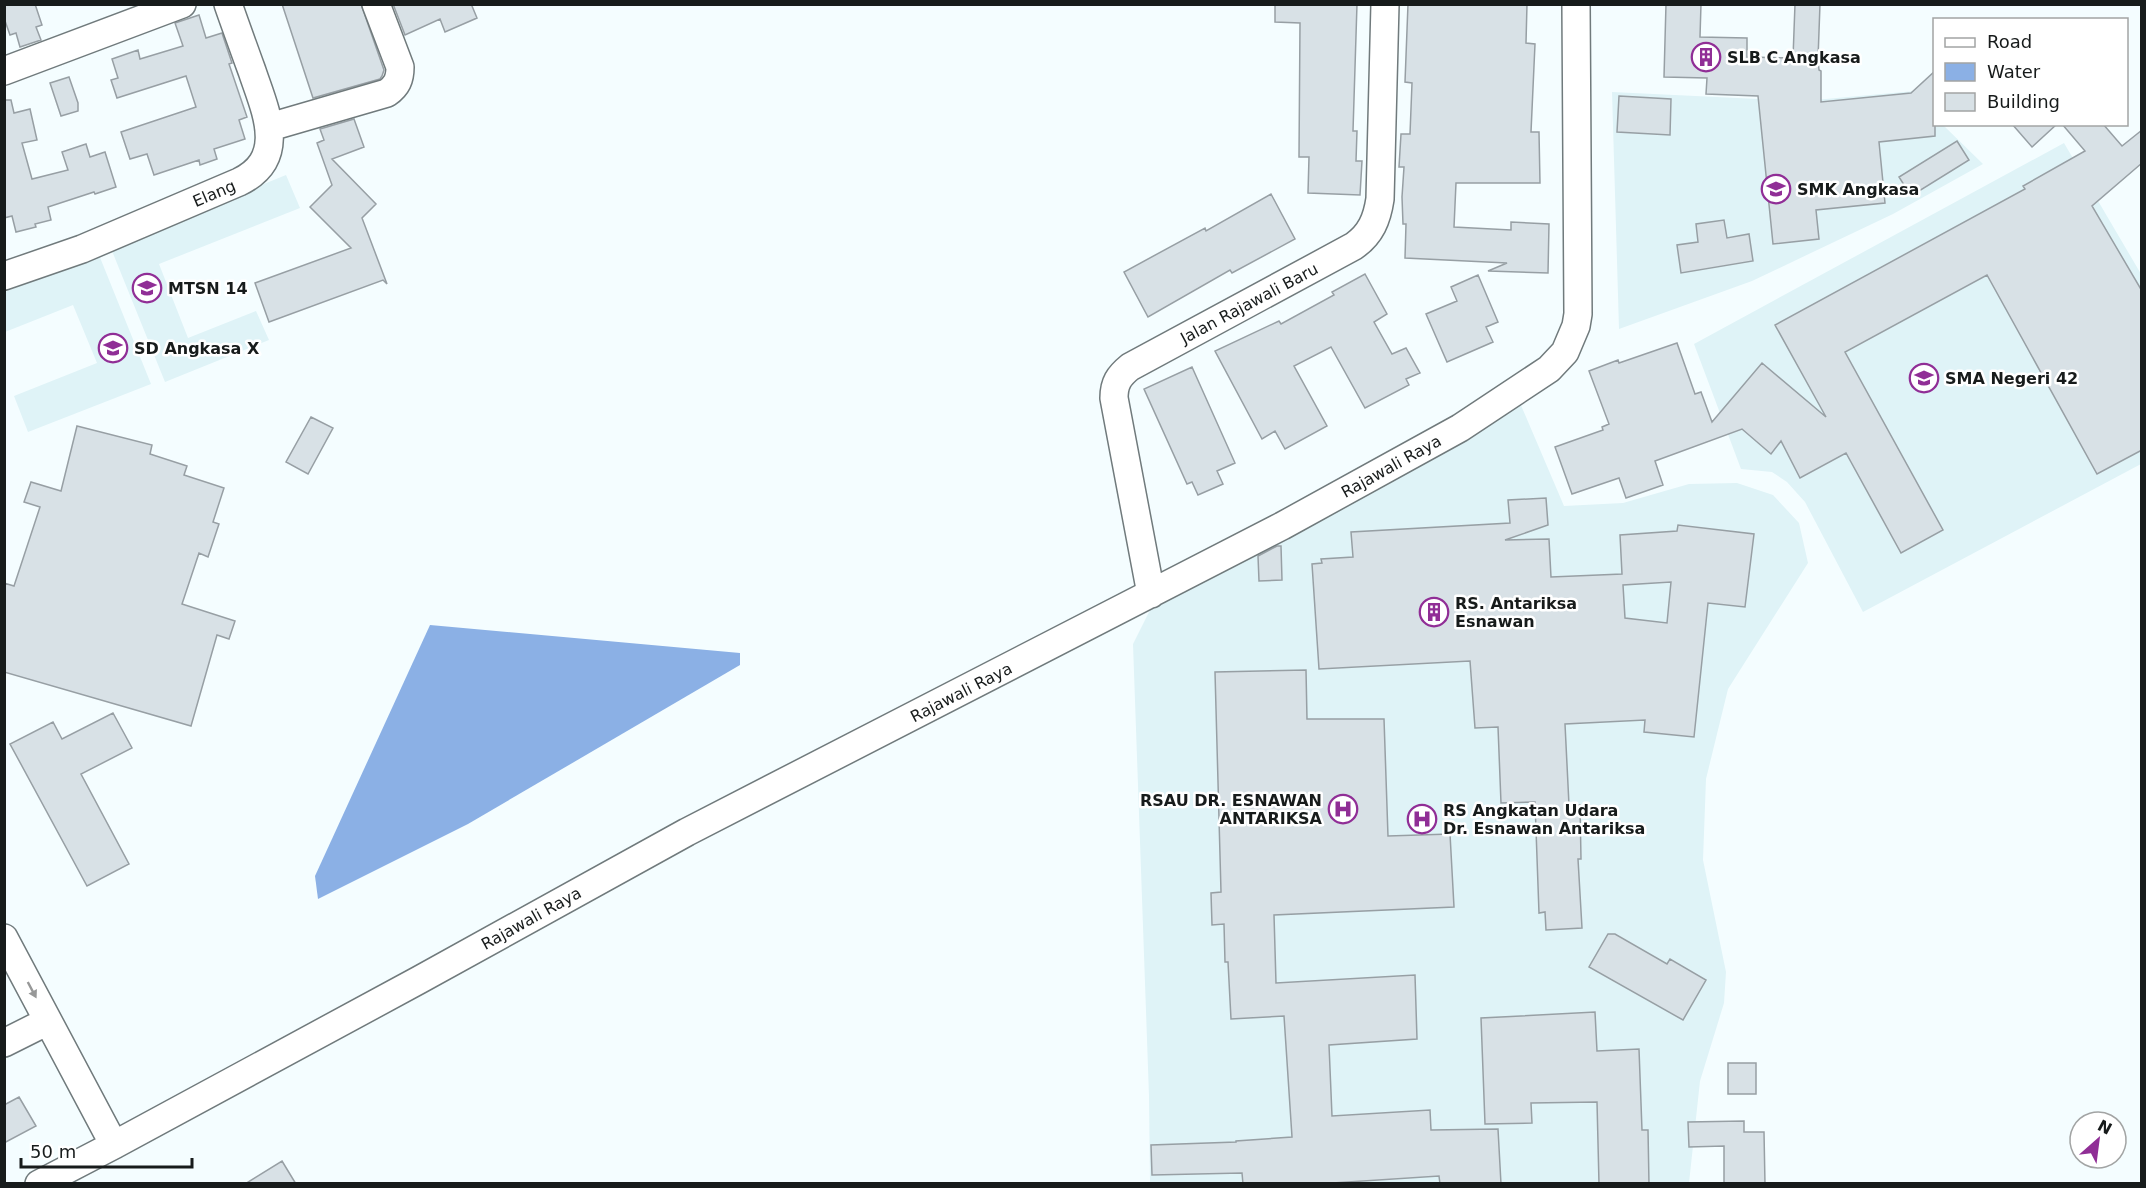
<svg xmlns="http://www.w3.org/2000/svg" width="2146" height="1188" font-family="'DejaVu Sans',sans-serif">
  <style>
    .built { fill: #dff3f7 }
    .water { fill: #8bb0e5 }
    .building { fill: #d8e1e6; stroke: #979fa4; stroke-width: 1.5; fill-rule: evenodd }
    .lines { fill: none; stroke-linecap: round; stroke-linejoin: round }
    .street-casing { stroke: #707a7c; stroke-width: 30 }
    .street { stroke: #fff; stroke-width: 27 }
    .oneway { fill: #979898 }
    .labels { text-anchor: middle; stroke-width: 5; stroke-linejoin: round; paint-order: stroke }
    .poi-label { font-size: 16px; font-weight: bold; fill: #171b1b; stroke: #fff; text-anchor: start }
    .street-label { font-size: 16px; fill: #171b1b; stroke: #fff }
  </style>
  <rect width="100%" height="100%" fill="#f4fdff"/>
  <!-- built -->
  <path class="built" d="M1915 91 1934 124 1943 125 1983 164 1893 214 1752 281 1619 329 1612 92 1758 99V105Z
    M2064 143 2141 274V464L1863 612 1805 502 1787 482 1772 472 1741 469 1694 344Z
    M286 175 300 208 159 264 188 338 256 311 269 340 165 382 110 246Z
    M99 255 151 384 28 432 14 396 97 363 73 305 5 332V292Z
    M1520 403 1564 506 1623 503 1689 484 1737 483 1773 495 1799 523 1808 563 1728 689 1706 779 1703 860 1726 972 1724 1003 1700 1081 1689 1183H1150L1149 1096 1133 644 1154 602Z"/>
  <!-- water -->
  <path class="water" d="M430 625 740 653V665L468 824 318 899 315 876Z"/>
  <!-- building -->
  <path class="building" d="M4 4H35L42 25 36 27 41 40 20 47 16 33 10 35 4 18Z
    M282 4H361L384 70 382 76 380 79 313 98Z
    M393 4H475L472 6 477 18 445 32 440 19 405 35Z
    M1275 4H1357L1353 131H1357L1356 161H1362L1360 195 1308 193 1309 157H1299L1300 23 1275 22Z
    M1408 4H1527L1526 43 1535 44 1531 132H1539L1540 183H1456L1454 227 1511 230V222L1549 224 1548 273 1488 271 1507 263 1405 258 1406 224H1403L1402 197 1404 167H1399L1401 134H1410L1412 83 1405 82Z
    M1666 4H1701L1700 37 1747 38V57L1793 58 1795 4H1820L1818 59 1819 70 1821 71V102L1911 93 1935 71V136L1879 142 1885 203 1816 210 1819 239 1773 244 1758 96 1706 94 1707 78 1664 77Z
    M199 15 206 38 222 33 232 63 229 64 247 117 239 120 245 139 214 149 217 159 200 165 199 160 154 175 147 154 130 159 121 132 196 107 186 76 117 98 111 80 118 78 112 59 138 50 140 59 183 46 175 23Z
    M69 77 78 103V111L61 116 50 83Z
    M1619 96 1671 99 1670 135 1617 132Z
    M4 100H11L14 113 30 109 37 140 22 143 32 179 68 170 62 152 86 144 90 157 105 152 116 187 95 194 94 192 48 207 51 220 35 224 36 227 16 232 12 216 4 218Z
    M354 119 364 147 332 159 376 204 362 218 387 284 383 280 269 322 255 283 351 248 310 207 332 185 317 143 324 140 320 129Z
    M2012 124H2057L2032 147Z
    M2062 124H2103L2122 146 2142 130V163L2092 206 2142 291V450L2097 474 1987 275 1845 352 1943 530 1901 553 1846 453 1800 478 1781 441 1771 454 1742 429 1655 461 1663 485 1626 498 1619 478 1572 494 1555 447 1603 430 1602 427 1609 424 1589 371 1618 360 1619 363 1677 343 1695 394 1701 392 1712 422 1762 363 1826 417 1775 325 2025 189 2023 186 2085 151Z
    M1957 141 1969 160 1911 196 1899 177Z
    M1271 194 1295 239 1232 273 1230 270 1148 317 1124 272 1205 228 1206 231Z
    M1724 220 1727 238 1749 234 1753 261 1681 273 1677 245 1698 242 1696 224Z
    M1365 274 1387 314 1374 322 1392 354 1406 348 1420 373 1406 379 1409 385 1365 408 1331 347 1294 366 1327 426 1285 449 1275 431 1262 439 1215 351 1279 321 1281 324 1334 295 1332 292Z
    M1478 275 1498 322 1486 327 1493 342 1447 362 1426 314 1457 301 1451 287Z
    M1192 367 1235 463 1217 471 1223 484 1198 495 1192 482 1187 484 1144 389Z
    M311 417 333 428 308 474 286 462Z
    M77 426 152 445 150 454 187 466 184 475 224 488 213 522 219 524 208 557 199 553 182 604 235 621 229 639 217 635 191 726 4 672V583L14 586 40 507 24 502 31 482 61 491Z
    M1546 498 1548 525 1505 540 1549 539 1551 577 1622 574 1620 535 1677 531 1678 525 1754 534 1745 607 1708 603 1694 737 1644 732 1645 720 1565 724 1569 805H1580L1581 859H1578L1582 928 1546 930 1545 912 1539 913 1535 802 1501 803 1498 727 1475 728 1470 661 1319 669 1312 564 1322 563 1321 559 1353 557 1351 532 1510 523 1508 500ZM1671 582 1667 623 1625 618 1623 585Z
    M1277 546H1281L1282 580 1259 581 1258 556Z
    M1306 670 1307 719H1384L1388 836 1450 834 1454 907 1274 915 1276 983 1415 975 1417 1039 1329 1045 1332 1116 1430 1110 1431 1130 1498 1129 1501 1184H1440L1439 1176 1317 1184H1243L1242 1173 1152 1175 1151 1145 1236 1142V1141L1292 1137 1284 1016 1231 1019 1228 962H1225L1224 924 1212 925 1211 893 1221 892 1215 672Z
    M113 713 132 748 81 774 129 864 87 886 10 744 53 722 62 739Z
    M1608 934H1615L1667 964 1670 959 1706 980 1683 1020 1589 967Z
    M1595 1012 1597 1051 1639 1049 1642 1130H1648L1649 1184H1599L1597 1102 1531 1103 1532 1123 1485 1124 1481 1018Z
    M1728 1063H1756V1094H1728Z
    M19 1097 36 1126 4 1143V1105Z
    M1744 1121V1132H1764L1765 1184H1724V1146L1689 1147 1688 1122Z
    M282 1161 296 1184H245Z"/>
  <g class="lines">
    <!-- street casing -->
    <g class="street-casing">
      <path id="street" d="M4 71 182 4
        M270 127 387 93C397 86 400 79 400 67L376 4
        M4 276 82 249 239 182C289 158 265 110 252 71 244 49 236 27 228 4
        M1151 594 1114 398C1114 383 1119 376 1130 367L1354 246C1371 234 1377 219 1380 199L1385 4
        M4 938 114 1145
        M4 1043 48 1021
        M39 1184 114 1145 419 980 687 832 1282 526 1460 428 1549 369 1565 352 1576 326 1578 314 1576 4"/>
    </g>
    <!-- street -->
    <use href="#street" class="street"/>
  </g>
  <!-- one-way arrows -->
  <defs><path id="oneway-solid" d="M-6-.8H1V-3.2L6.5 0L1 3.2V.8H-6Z" transform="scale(1.5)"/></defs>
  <use class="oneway" href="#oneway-solid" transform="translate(32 990) rotate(62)"/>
  <!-- icons -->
  <defs>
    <g id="building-ring" transform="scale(1.5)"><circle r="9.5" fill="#fff" stroke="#902e96" stroke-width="1.5"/><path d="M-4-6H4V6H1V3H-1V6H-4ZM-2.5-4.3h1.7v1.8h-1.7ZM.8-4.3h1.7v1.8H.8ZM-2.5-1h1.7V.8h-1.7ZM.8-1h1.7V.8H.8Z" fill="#902e96"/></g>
    <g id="school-ring" transform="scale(1.5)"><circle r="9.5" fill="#fff" stroke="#902e96" stroke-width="1.5"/><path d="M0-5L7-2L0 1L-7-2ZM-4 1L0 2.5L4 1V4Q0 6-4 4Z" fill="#902e96"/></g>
    <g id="hospital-ring" transform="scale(1.5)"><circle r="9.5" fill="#fff" stroke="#902e96" stroke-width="1.5"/><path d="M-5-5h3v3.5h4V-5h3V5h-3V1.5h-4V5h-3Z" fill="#902e96"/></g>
  </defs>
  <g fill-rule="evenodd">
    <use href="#building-ring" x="1706" y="57"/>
    <use href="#school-ring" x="1776" y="189"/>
    <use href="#school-ring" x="147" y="288"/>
    <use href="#school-ring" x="113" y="348"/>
    <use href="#school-ring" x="1924" y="378"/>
    <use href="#building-ring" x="1434" y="612"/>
    <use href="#hospital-ring" x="1343" y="809"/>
    <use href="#hospital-ring" x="1422" y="819"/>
  </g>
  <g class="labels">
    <!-- poi labels -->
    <g class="poi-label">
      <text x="1727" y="63">SLB C Angkasa</text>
      <text x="1797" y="195">SMK Angkasa</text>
      <text x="168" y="294">MTSN 14</text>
      <text x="134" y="354">SD Angkasa X</text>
      <text x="1945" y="384">SMA Negeri 42</text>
      <text x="1455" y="609">RS. Antariksa<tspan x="1455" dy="18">Esnawan</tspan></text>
      <text x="1322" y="806" text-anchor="end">RSAU DR. ESNAWAN<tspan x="1322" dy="18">ANTARIKSA</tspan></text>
      <text x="1443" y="816">RS Angkatan Udara<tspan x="1443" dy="18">Dr. Esnawan Antariksa</tspan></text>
    </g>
    <!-- street labels -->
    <g class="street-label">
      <text transform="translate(214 193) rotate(-23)" y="6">Elang</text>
      <text transform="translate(1249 303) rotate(-28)" y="6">Jalan Rajawali Baru</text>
      <text transform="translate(1391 466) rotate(-29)" y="6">Rajawali Raya</text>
      <text transform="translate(961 692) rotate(-27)" y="6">Rajawali Raya</text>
      <text transform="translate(531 918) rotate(-29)" y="6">Rajawali Raya</text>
    </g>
  </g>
  <!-- border -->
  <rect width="2146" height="1188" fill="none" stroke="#171b1b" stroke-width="12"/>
  <!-- legend -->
  <rect x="1933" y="18" width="195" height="108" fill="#ffffff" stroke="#a2a4a4" stroke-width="1.5"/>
  <rect x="1945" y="38" width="30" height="9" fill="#ffffff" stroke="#a2a4a4" stroke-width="1.5"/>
  <text x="1987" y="48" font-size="18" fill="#171b1b">Road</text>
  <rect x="1945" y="63" width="30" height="18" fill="#8bb0e5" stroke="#a2a4a4" stroke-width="1.5"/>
  <text x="1987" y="78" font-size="18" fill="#171b1b">Water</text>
  <rect x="1945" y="93" width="30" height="18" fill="#d8e1e6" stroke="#a2a4a4" stroke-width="1.5"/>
  <text x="1987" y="108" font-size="18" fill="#171b1b">Building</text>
  <!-- north arrow -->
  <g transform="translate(2098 1140) rotate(28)"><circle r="28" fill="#ffffff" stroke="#a2a4a4" stroke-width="1.5"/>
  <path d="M0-4.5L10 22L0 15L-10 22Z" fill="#902e96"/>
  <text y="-9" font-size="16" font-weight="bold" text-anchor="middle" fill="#171b1b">N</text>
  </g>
  <!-- scale -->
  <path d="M21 1158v9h171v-9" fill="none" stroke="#171b1b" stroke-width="3"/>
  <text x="30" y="1158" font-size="18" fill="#171b1b" stroke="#ffffff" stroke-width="4.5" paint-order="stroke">50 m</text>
</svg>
